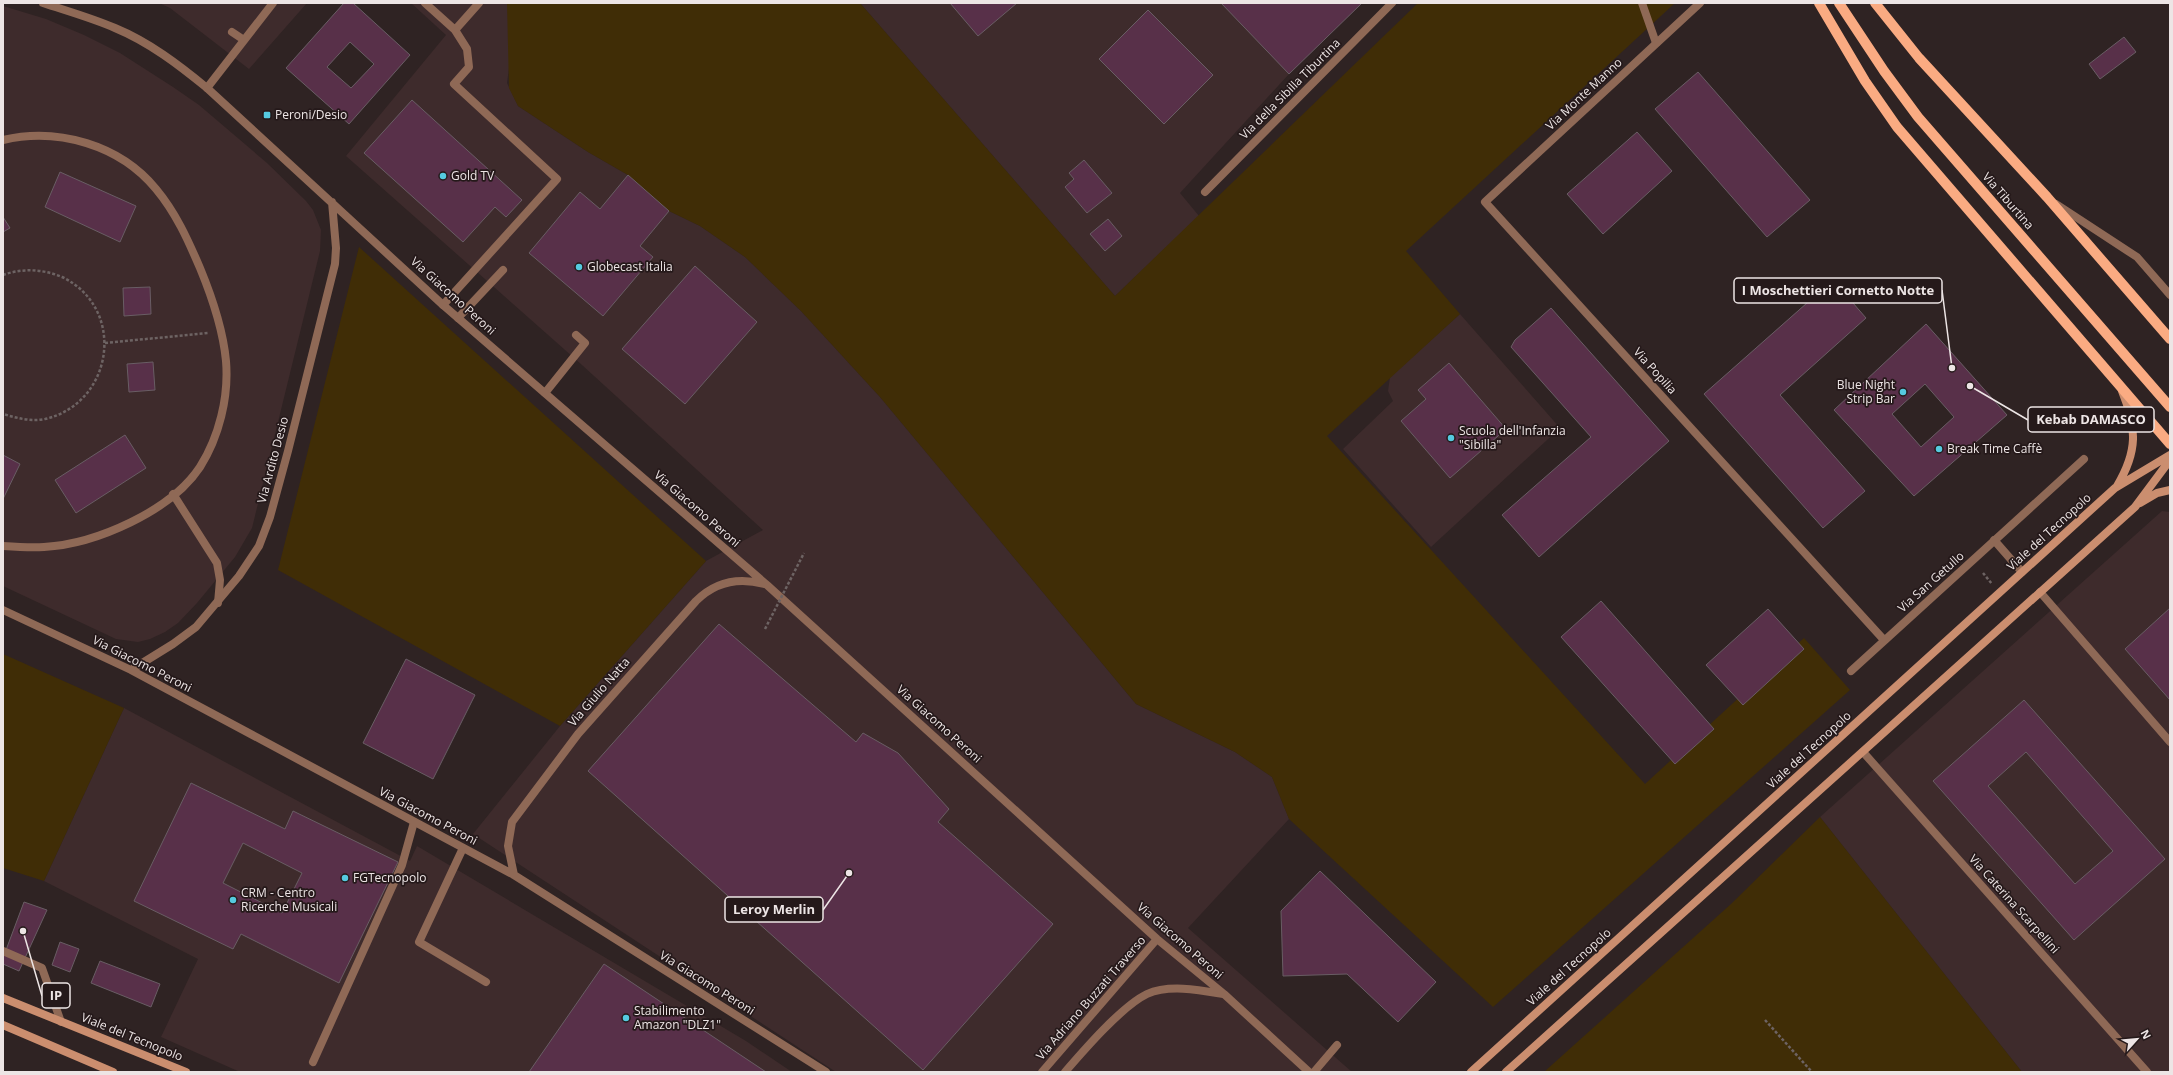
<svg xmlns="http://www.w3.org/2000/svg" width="2173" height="1075" font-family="'Open Sans',sans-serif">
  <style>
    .built { fill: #3e2b2c }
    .green { fill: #402d06 }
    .building { fill: #583049; stroke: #695d64; fill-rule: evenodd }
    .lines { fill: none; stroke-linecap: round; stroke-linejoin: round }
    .path { stroke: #6d6363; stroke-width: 2.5; stroke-dasharray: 3 2; stroke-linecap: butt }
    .service { stroke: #8f6956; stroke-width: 8 }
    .minor { stroke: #8f6956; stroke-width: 8 }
    .secondary { stroke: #cb8e6f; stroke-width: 8 }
    .primary { stroke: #faab82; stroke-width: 10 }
    .path-bridge { stroke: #6d6363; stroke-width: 2.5; stroke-dasharray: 3 2; stroke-linecap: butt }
    .poi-dot { fill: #55cae0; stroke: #25191a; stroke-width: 1.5 }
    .labels { text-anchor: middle; stroke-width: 3.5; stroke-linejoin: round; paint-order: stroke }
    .street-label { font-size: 12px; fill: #ede5e5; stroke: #25191a }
    .poi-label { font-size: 12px; fill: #ede5e5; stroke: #25191a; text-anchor: start }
    .leader { fill: none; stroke: #ede5e5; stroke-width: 1.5 }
    .callout-dot { fill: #ede5e5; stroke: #25191a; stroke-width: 1.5 }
    .callout { fill: #25191a; stroke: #ede5e5; stroke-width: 1.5 }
    .callout-label { font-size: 13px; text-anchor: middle; font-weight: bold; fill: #ede5e5 }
  </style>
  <rect width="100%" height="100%" fill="#2f2323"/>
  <!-- built -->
  <path class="built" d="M159 3H307L249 69 170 8Z
    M411 3H518L507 83 518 106 588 152 628 175 669 211 700 226 745 257 801 311 880 397 1136 704 1235 752 1272 777 1289 819 1188 928 1352 1072H836L473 834 560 726 706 561 763 530 582 365 346 156 446 35Z
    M860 3H1354L1285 70 1289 74 1180 193 1199 216 1115 296Z
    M3 6 46 19 84 35 120 53 173 87 199 105 267 163 306 201 313 210 321 230 320 251 252 528 235 557 197 603 178 623 165 632 150 639 138 642 116 639 3 586Z
    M1460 314 1560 428 1431 547 1343 449 1393 401 1388 391 1390 377Z
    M2162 511 2170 512V1072H2022L1820 817Z
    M124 708 410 861 417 846 746 1041 792 1072H240L161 1037 198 959 44 881Z"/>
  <!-- green -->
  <path class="green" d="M507 3H860L1115 296 1418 3H1675L1406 251 1460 314 1327 436 1645 784 1804 638 1850 690 1493 1007 1289 819 1272 777 1235 752 1136 704 880 397 801 311 745 257 700 226 669 211 628 175 588 152 518 106 509 88Z
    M359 247 706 561 560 726 278 570Z
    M3 654 124 708 44 881 3 868Z
    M1820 817 2022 1072H1544L1731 904Z"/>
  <!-- building -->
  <path class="building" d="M344 3H353L410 55 349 124 286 68ZM350 42 374 64 351 88 327 67Z
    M950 3H1017L978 36Z
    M1221 3H1362L1289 74Z
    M1148 10 1213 75 1164 124 1099 59Z
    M2124 37 2136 52 2100 79 2089 64Z
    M1698 72 1810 200 1767 237 1655 109Z
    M412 100 522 200 506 217 495 207 463 242 364 153Z
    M1637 132 1672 171 1603 234 1567 194Z
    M1084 160 1112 193 1087 213 1065 187 1074 179 1069 173Z
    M60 172 136 206 120 242 45 207Z
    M628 175 669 211 640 246 653 257 603 316 529 253 580 192 600 209Z
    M3 217 10 228 3 232Z
    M1108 219 1122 236 1105 251 1090 234Z
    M695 266 757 322 685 404 622 349Z
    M1833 280 1866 318 1780 395 1865 491 1823 528 1704 394Z
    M150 287 151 314 124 316 123 288Z
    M1551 308 1669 441 1539 557 1502 515 1591 437 1511 347 1515 340Z
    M1926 324 2007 415 1914 496 1834 410ZM1925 384 1954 417 1921 447 1892 414Z
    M153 362 155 390 129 392 127 364Z
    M1449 363 1506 429 1450 478 1401 421 1426 399 1418 390Z
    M125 435 146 468 76 513 55 480Z
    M3 455 20 464 3 499Z
    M1601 601 1714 729 1675 764 1561 637Z
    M2170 608V700L2125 649Z
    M1768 609 1804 649 1743 705 1706 665Z
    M719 624 856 742 863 733 898 753 949 809 938 822 1053 924 923 1070 588 771Z
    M406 659 475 695 433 779 363 743Z
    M2024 700 2165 859 2074 940 1933 781ZM2026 752 2113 851 2075 884 1988 786Z
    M191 783 285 829 293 811 398 862 339 983 241 934 233 949 134 901ZM243 843 302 873 282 913 223 883Z
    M1320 871 1436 982 1398 1022 1347 974 1283 976 1281 911Z
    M24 902 47 910 19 971 3 964V958Z
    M60 942 79 949 70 972 52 965Z
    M100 961 160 984 151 1007 91 983Z
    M604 964 766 1072H529Z"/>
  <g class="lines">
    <!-- path -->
    <path class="path" d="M3 275C22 268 43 269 62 277 127 308 114 403 45 419 31 422 17 418 3 414
      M105 343 208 333
      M1983 573 1992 584
      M1765 1020 1812 1072"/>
    <!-- service -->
    <path class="service" d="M425 3 455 30 479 3
      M1642 3 1656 43
      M232 32 244 40
      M207 88 273 3
      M3 140C58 127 120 145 156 189 176 213 188 240 200 268 212 297 223 329 226 361 229 397 219 437 200 467 171 511 96 544 44 547 31 548 17 547 3 546
      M2056 204 2137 257 2170 295
      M443 305 557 179 454 84 469 67 467 49 455 30
      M458 318 503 270
      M545 393 585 343 576 335
      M173 494 217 563 220 580 218 603
      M463 848 419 942 486 982
      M3 951 42 968 61 1022
      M313 1062 402 865 414 822
      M1314 1072 1337 1045"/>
    <!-- minor -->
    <path class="minor" d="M43 3C67 11 92 18 115 28 149 42 179 65 207 88L443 305 767 585 1157 939 1224 994 1309 1072
      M1700 3 1485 202 1884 640
      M1205 192 1392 3
      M1994 540 2022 572
      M2040 592 2170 742
      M3 610 131 670 514 875 826 1072
      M131 670 173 644 196 627 239 576 259 546 270 517 288 451 335 264 336 248 332 202
      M1851 671 2084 459
      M1863 752 2147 1072
      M514 875 508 846 512 822 578 734 696 601C715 582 738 577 764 584
      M1042 1072 1157 939
      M1065 1072C1084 1050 1122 1006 1147 994 1169 984 1200 990 1223 994"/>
    <!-- secondary -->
    <path class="secondary" d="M2117 486C2138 451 2137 428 2122 391
      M2140 503 2157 493 2170 490
      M3 998 186 1072
      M3 1025 113 1072
      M1471 1072 2115 488 2170 455
      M1506 1072 2135 507 2170 460"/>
    <!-- primary -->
    <path class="primary" d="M1819 3 1865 81 1897 127 2170 444
      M1839 3 1884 71 1918 117 2170 407
      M1875 3 1919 58 2047 197 2170 339"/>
    <!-- path-bridge -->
    <path class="path-bridge" d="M765 629 804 553"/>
  </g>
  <!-- markers -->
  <g class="poi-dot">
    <rect x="263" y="111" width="8" height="8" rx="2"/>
    <circle cx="443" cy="176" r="4"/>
    <circle cx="579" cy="267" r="4"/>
    <circle cx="1903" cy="392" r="4"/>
    <circle cx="1451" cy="438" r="4"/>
    <circle cx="1939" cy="449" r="4"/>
    <circle cx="345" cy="878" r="4"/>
    <circle cx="233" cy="900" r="4"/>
    <circle cx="626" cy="1018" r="4"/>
  </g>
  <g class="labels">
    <!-- street labels -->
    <g class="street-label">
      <text transform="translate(1290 89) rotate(-45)" y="4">Via della Sibilla Tiburtina</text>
      <text transform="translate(1584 94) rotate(-43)" y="4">Via Monte Manno</text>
      <text transform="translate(2008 201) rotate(49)" y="4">Via Tiburtina</text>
      <text transform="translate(453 296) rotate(42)" y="4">Via Giacomo Peroni</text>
      <text transform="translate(1655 371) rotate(48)" y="4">Via Popilia</text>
      <text transform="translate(273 460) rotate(-75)" y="4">Via Ardito Desio</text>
      <text transform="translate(697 509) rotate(41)" y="4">Via Giacomo Peroni</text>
      <text transform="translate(2049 532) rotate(-42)" y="4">Viale del Tecnopolo</text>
      <text transform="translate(1931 582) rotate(-42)" y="4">Via San Getullo</text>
      <text transform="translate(142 664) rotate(27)" y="4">Via Giacomo Peroni</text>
      <text transform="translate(599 692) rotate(-49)" y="4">Via Giulio Natta</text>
      <text transform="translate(939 724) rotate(42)" y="4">Via Giacomo Peroni</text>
      <text transform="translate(1809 750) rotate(-42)" y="4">Viale del Tecnopolo</text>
      <text transform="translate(428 816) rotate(28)" y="4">Via Giacomo Peroni</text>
      <text transform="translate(2014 904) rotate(48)" y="4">Via Caterina Scarpellini</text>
      <text transform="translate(1180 941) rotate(41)" y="4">Via Giacomo Peroni</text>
      <text transform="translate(1569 967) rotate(-42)" y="4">Viale del Tecnopolo</text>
      <text transform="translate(707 983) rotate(32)" y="4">Via Giacomo Peroni</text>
      <text transform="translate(1091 998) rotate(-49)" y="4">Via Adriano Buzzati Traverso</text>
      <text transform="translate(132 1037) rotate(22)" y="4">Viale del Tecnopolo</text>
    </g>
    <!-- poi labels -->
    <g class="poi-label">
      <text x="275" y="119">Peroni/Desio</text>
      <text x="451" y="180">Gold TV</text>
      <text x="587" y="271">Globecast Italia</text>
      <text x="1895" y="389" text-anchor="end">Blue Night<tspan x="1895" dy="14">Strip Bar</tspan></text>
      <text x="1459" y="435">Scuola dell'Infanzia<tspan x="1459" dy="14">"Sibilla"</tspan></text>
      <text x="1947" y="453">Break Time Caffè</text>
      <text x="353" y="882">FGTecnopolo</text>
      <text x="241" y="897">CRM - Centro<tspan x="241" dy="14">Ricerche Musicali</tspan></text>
      <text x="634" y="1015">Stabilimento<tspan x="634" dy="14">Amazon "DLZ1"</tspan></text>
    </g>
  </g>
  <!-- callouts -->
  <path class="leader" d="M1952 368L1942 290M1970 386L2028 420M849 873L823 910M23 931L42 996"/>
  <g class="callout-dot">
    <circle cx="1952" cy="368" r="4"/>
    <circle cx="1970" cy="386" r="4"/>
    <circle cx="849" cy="873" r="4"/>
    <circle cx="23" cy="931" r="4"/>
  </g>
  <g class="callout">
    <rect x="1734" y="278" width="208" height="25" rx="4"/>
    <rect x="2028" y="407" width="126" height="25" rx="4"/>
    <rect x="725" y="897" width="98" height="25" rx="4"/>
    <rect x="42" y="983" width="28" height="25" rx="4"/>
  </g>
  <g class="callout-label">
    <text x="1838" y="295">I Moschettieri Cornetto Notte</text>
    <text x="2091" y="424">Kebab DAMASCO</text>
    <text x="774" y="914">Leroy Merlin</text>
    <text x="56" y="1000">IP</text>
  </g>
  <!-- border -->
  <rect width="2173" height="1075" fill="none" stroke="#ede5e5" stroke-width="8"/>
  <!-- north arrow -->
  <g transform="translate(2137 1039) rotate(63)" stroke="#25191a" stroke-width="3" paint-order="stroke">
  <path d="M0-3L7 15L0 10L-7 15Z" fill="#ede5e5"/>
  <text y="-6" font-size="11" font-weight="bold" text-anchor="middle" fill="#ede5e5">N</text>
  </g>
</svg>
